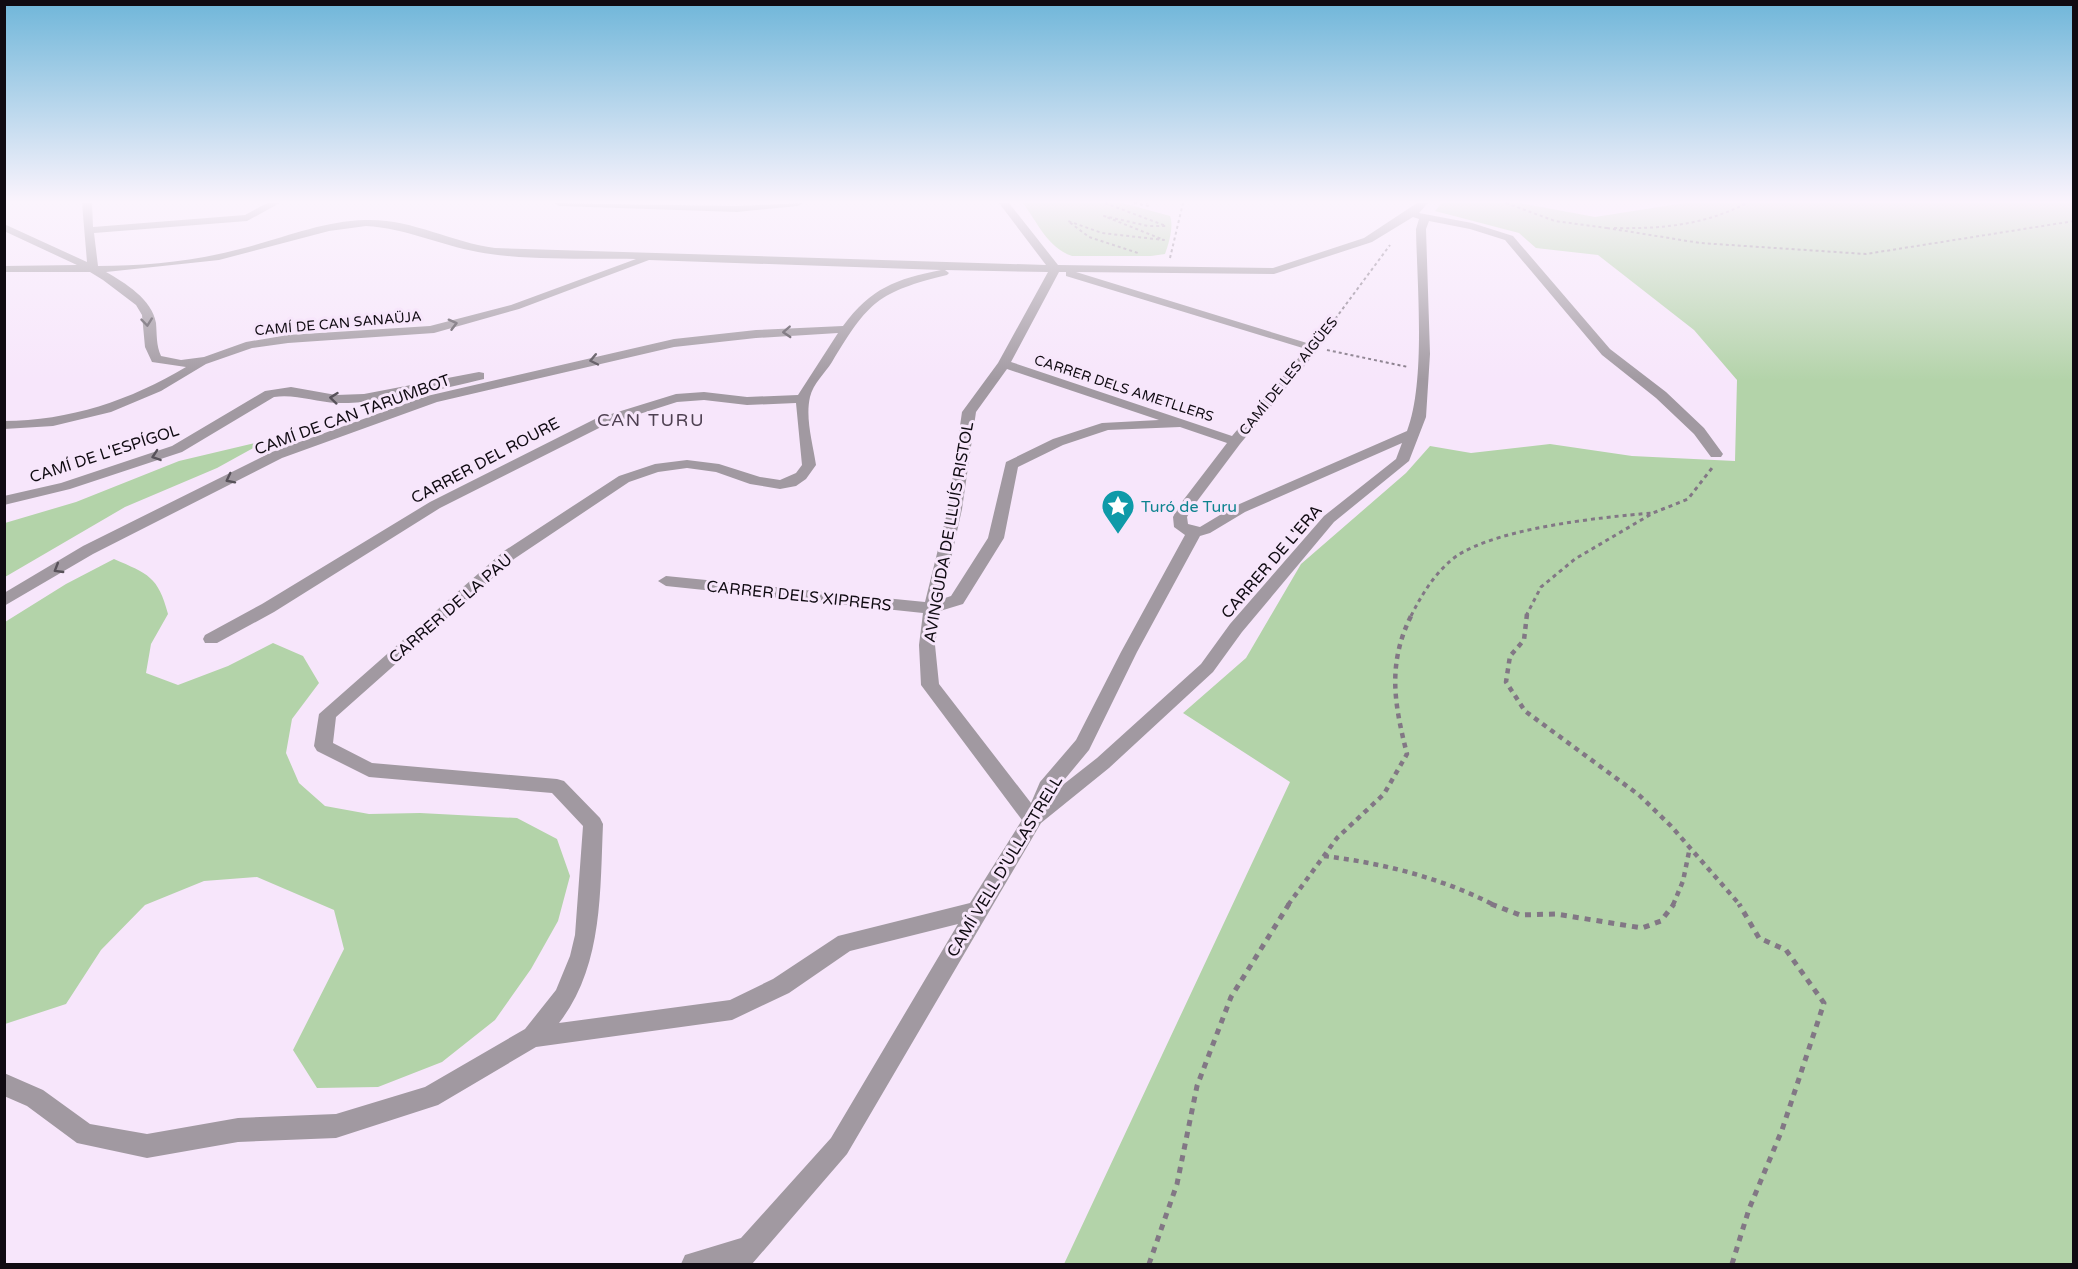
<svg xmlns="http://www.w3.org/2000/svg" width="2078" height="1269" font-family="'Varela Round',sans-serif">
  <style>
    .green { fill: #b3d3a9 }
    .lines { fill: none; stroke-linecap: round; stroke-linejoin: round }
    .path-far3 { stroke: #827785; stroke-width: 2; stroke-dasharray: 3 3; stroke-linecap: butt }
    .path-far2 { stroke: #827785; stroke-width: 3; stroke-dasharray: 4 4; stroke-linecap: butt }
    .path-far1 { stroke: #827785; stroke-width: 4.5; stroke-dasharray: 5 5; stroke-linecap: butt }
    .path { stroke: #827785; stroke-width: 5; stroke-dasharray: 6 6; stroke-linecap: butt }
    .minor { fill: #a199a1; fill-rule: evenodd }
    .oneway { stroke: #58525a }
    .labels { text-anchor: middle; stroke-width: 6; stroke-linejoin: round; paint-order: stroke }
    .far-street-label { font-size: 14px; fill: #100b12; stroke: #f7e6fb }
    .street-label { font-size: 16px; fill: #100b12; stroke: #f7e6fb }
    .culture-label { font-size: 16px; fill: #0d838f; stroke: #f7e6fb; text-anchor: start }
    .neighbourhood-label { font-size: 18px; letter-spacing: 1.5px; fill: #4f4152; stroke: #f7e6fb }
  </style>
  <rect width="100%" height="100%" fill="#f7e6fb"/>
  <!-- green -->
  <path class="green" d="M1023 203H1123L1170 216C1174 226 1169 243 1165 254L1151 256H1072C1047 247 1038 223 1023 203Z
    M1442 203H1520L1595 217 1684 203H2073V1264H1064L1290 782 1183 713 1246 658 1301 564 1406 473 1430 446 1471 453 1550 444 1632 456 1735 461 1737 380 1694 330 1598 255 1536 248 1519 233 1435 211Z
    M268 440 217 468 125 507 5 577V523L76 502 179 461Z
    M114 559C148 574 158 576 168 614L151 644 146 673 178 685 228 666 273 643 303 656 319 683 292 719 286 753 299 783 325 806 369 814 420 813 517 818 557 839 570 876 558 921 531 969 495 1020 442 1062 378 1087 317 1088 293 1050 344 949 334 910 257 877 204 881 145 905 101 950 66 1004 5 1024V622L66 584Z"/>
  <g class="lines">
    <!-- path-far3 -->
    <path class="path-far3" d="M1105 203 1166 226H1148L1104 216 1164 240 1102 233 1068 221 1089 237 1138 253
      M1134 203 1149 206 1147 203
      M1506 203 1555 221 1607 228
      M1607 228 1700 243 1866 254 2074 221
      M1614 228C1662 229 1704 225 1747 203
      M1170 258 1183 203
      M1321 338 1390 245
      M1327 350 1408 367"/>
    <!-- path-far2 -->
    <path class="path-far2" d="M1411 616C1421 596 1432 578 1448 563 1482 529 1603 517 1652 513
      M1526 616 1541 587 1575 559 1653 513 1688 499 1712 468"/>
    <!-- path-far1 -->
    <path class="path-far1" d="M1527 614 1524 640 1510 656 1506 682 1525 711 1639 795 1671 826 1740 905
      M1324 856C1382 863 1442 878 1494 905
      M1288 905 1337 838 1384 794 1407 754C1394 703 1387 663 1412 614
      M1673 905 1683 881 1690 847"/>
    <!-- path -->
    <path class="path" d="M1491 904 1520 915 1556 914 1642 928 1661 921 1674 904
      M1149 1264 1177 1184 1197 1086 1231 997 1289 904
      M1732 1264 1749 1209 1782 1130 1824 1003 1786 950 1759 938 1739 904"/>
    <!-- minor -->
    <path class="minor" d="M82 203H92L93 227 245 215 267 203H280L247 221 94 233 98 266C145 266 195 261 240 249 281 239 322 221 365 220 410 218 451 242 495 248L1046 265 999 203H1009L1058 265 1273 268 1364 238 1417 203H1428L1419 213 1472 223 1513 236 1610 349 1666 392 1704 428 1723 454 1721 457H1711L1694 434 1656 398 1602 355 1505 240 1470 229 1429 221 1426 229 1430 354 1426 417 1409 461 1334 522 1242 632 1213 672 1109 768 1041 823 847 1154 752 1264H681L685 1255 741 1238 831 1138 958 924 850 951 789 993 732 1020 536 1047 438 1105 336 1138 238 1142 147 1158 77 1143 27 1106 4 1096V1073L43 1090 90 1124 147 1134 238 1118 336 1114 425 1087 525 1029 556 990 570 956 575 935 583 826 552 793 369 777 317 751 314 746 319 714 504 551 619 476 655 464 687 460 719 464 760 477 780 480 796 473 802 465 796 403 747 405 704 400 677 402 605 425 440 508 274 612 217 643H205L203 639 205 635 262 604 430 502 595 419 676 394 704 392 747 397 798 395 838 333 756 338 674 347 437 402 282 458 93 554 4 606V593L83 546 272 452 427 396 674 339 756 330 843 326C871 288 896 279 941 270L649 260 519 309 434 333 288 343 252 348 206 364 161 391 111 412 53 426 4 429V421C69 421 131 400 186 367L152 362 145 347 142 315 136 305 103 280 90 272H4V266L77 265 4 231V224L87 262ZM1413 217 1419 219 1416 229C1417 284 1426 382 1407 431L1235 506 1200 527 1188 524 1187 517 1192 508 1240 444 1320 347 1076 272 1274 274 1372 242ZM366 226C405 228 440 245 478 252 526 261 586 258 636 259L511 305 430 326 288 335 246 342 204 357 181 360 161 356C156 345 157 335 156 323 152 299 125 283 106 272L219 260 329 231ZM945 270 1048 272 998 363 962 412 948 509 925 602 666 576 658 581 666 586 923 613 919 645 921 685 1022 820 970 903 838 936 773 979 730 1000 559 1023C603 967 600 892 603 824L600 818 564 781 557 779 372 763 333 743 336 717 514 559 629 482 658 472 687 468 716 472 750 484 780 489 796 486 806 479 816 465C813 444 805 418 810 397 813 384 825 373 832 362 869 301 878 292 947 275L949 273ZM1059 272H1066V276L1306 349 1232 436 1011 362ZM1007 369 1159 420 1102 423 1053 439 1006 462 988 538 951 596 942 599 962 509 976 412ZM1180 427 1227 443 1178 507 1173 517 1174 527 1185 535 1121 652 1076 740 1040 782 1031 803 939 684 935 645 940 611 963 604 1004 538 1018 467 1063 445 1108 430ZM1402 443 1396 459 1324 516 1230 624 1201 664 1097 758 1055 791 1089 750 1137 652 1200 536 1210 533 1245 512Z
      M554 203 737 206 803 203 798 206 737 212 559 206Z
      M479 372 484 373V379C444 389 377 404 337 403 315 402 296 394 274 397L182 452 70 489 4 505V496L61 483 172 446 265 391 291 387 336 395 364 394Z"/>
  </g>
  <!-- one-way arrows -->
  <defs><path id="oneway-chevron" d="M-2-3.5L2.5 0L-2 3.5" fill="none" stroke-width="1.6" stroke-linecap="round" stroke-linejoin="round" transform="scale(1.5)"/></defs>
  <g class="oneway">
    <use href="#oneway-chevron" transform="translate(147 322) rotate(84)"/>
    <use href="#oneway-chevron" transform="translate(453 324) rotate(-15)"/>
    <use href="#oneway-chevron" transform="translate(787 332) rotate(177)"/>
    <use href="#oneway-chevron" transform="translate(594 360) rotate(168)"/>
    <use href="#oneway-chevron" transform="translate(334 398) rotate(-174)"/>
    <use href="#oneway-chevron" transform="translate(156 456) rotate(161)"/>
    <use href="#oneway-chevron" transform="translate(230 479) rotate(153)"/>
    <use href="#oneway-chevron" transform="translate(58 569) rotate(149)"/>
  </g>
  <!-- sky -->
  <linearGradient id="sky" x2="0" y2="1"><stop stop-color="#6fb6d9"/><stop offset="0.53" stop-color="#fbf4fd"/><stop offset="1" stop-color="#fbf4fd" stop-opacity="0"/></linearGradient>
  <rect width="2078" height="381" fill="url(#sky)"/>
  <!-- icons -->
  <defs>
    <g id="sight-pin" transform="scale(1.725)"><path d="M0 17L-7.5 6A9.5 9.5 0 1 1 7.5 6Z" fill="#0f9aa8" stroke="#f7e6fb"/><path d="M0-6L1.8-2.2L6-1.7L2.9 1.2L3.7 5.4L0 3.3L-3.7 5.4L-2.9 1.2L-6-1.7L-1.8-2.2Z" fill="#fff"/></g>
  </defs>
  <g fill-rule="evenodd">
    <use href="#sight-pin" x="1118" y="506"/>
  </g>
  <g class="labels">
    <!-- far-street labels -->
    <g class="far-street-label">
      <text transform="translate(338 323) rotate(-5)" y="5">CAMÍ DE CAN SANAÜJA</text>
      <text transform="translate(1288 376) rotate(-51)" y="5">CAMÍ DE LES AIGÜES</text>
      <text transform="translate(1124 388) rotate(18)" y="5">CARRER DELS AMETLLERS</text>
    </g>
    <!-- street labels -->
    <g class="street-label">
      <text transform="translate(352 414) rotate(-20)" y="6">CAMÍ DE CAN TARUMBOT</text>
      <text transform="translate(104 453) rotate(-18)" y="6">CAMÍ DE L'ESPÍGOL</text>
      <text transform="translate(485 460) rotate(-28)" y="6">CARRER DEL ROURE</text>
      <text transform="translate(948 532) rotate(-80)" y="6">AVINGUDA DE LLUÍS RISTOL</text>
      <text transform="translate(1271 561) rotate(-49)" y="6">CARRER DE L'ERA</text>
      <text transform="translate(799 595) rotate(6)" y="6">CARRER DELS XIPRERS</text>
      <text transform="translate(450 608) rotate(-41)" y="6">CARRER DE LA PAU</text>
      <text transform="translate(1004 866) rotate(-59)" y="6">CAMÍ VELL D'ULLASTRELL</text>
    </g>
    <!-- culture labels -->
    <g class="culture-label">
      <text x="1141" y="512">Turó de Turu</text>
    </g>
    <!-- neighbourhood labels -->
    <g class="neighbourhood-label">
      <text x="651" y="426">CAN TURU</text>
    </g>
  </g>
  <!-- border -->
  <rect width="2078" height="1269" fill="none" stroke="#100b12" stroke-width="12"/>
</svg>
